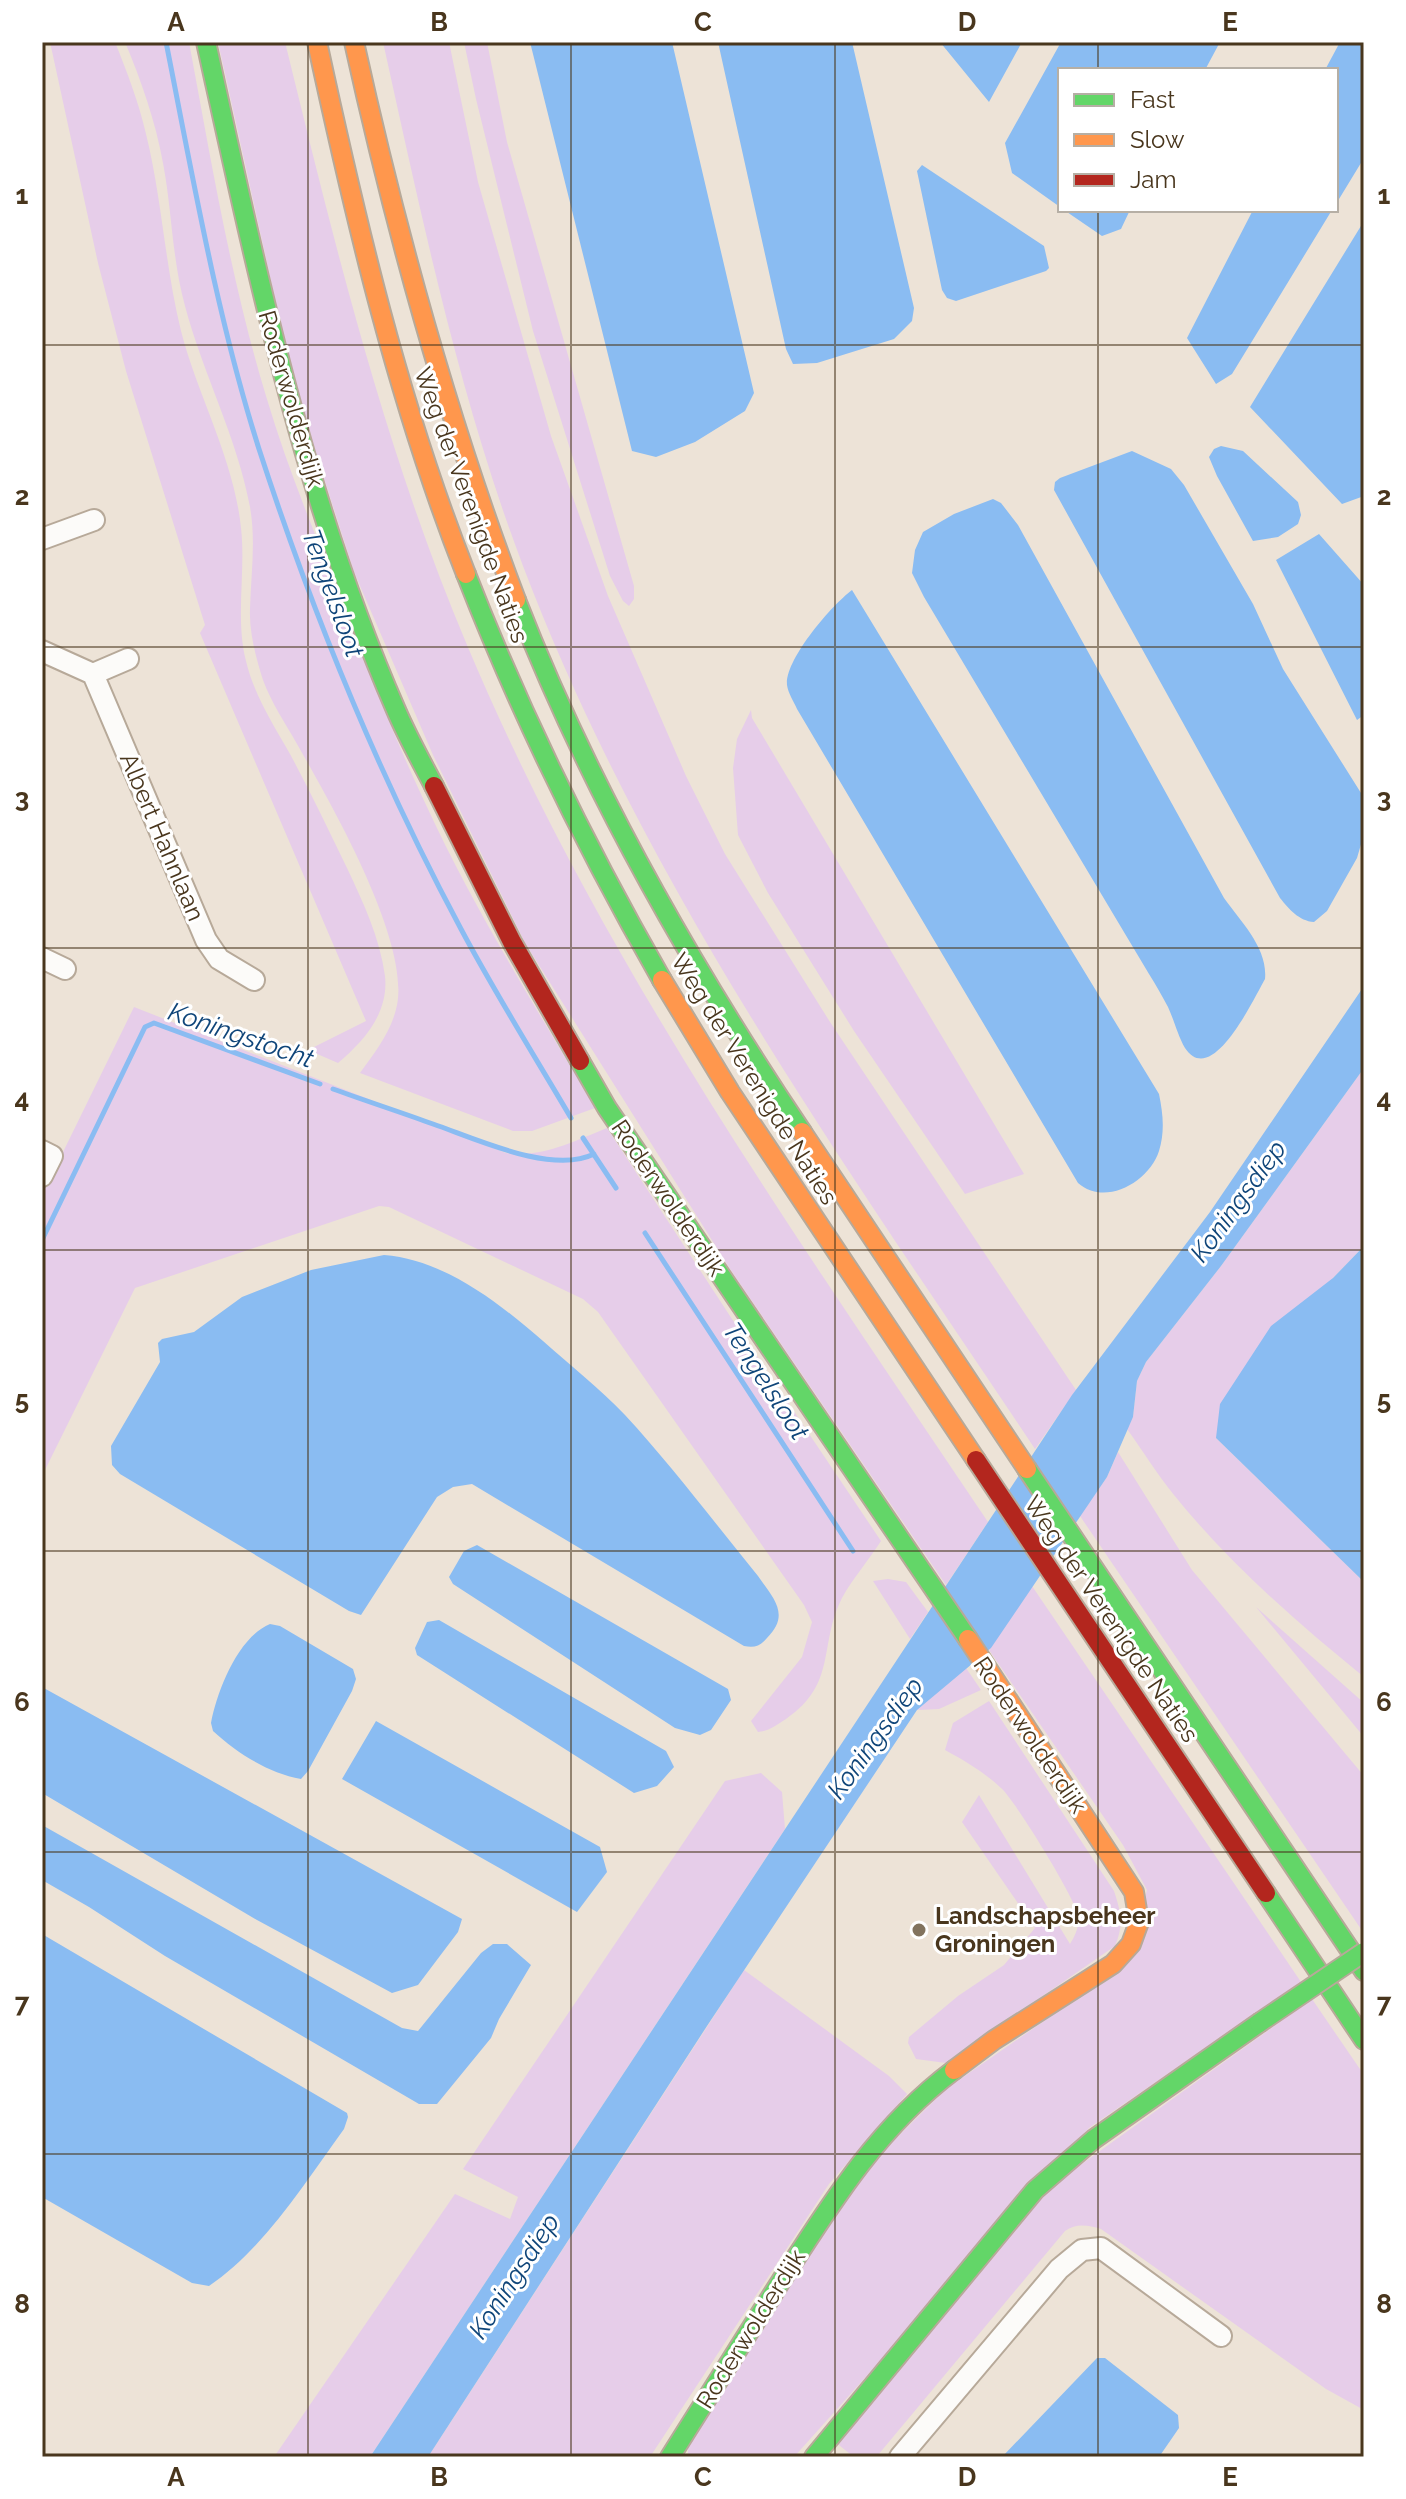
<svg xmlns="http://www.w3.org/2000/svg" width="1406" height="2499" font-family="Raleway,sans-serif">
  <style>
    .green { fill: #e6cde9 }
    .water { fill: #8abcf2 }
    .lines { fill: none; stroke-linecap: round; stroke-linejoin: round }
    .stream { stroke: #8abcf2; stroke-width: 5 }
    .street-casing { stroke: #b7a999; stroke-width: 24 }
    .fast-casing { stroke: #b7a999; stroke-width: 22 }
    .slow-casing { stroke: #b7a999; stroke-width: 22 }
    .jam-casing { stroke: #b7a999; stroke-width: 22 }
    .street { stroke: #fcfbf9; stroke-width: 20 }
    .fast { stroke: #63d668; stroke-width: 18 }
    .slow { stroke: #ff974d; stroke-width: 18 }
    .jam { stroke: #b3261e; stroke-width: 18 }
    .fast-bridge-casing { stroke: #b7a999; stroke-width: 22; stroke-linecap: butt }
    .fast-bridge { stroke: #63d668; stroke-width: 18 }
    .grid { fill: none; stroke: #49361d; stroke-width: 2; stroke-opacity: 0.55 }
    .poi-dot { fill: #82735e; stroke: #fff; stroke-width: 3 }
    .labels { text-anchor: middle; stroke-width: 6; stroke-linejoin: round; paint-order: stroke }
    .street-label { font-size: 24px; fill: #49361d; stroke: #fff }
    .poi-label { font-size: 24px; font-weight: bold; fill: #49361d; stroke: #fff; text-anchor: start }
    .water-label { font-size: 26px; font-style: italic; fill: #0f4579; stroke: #fff }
    .neatline { fill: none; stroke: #49361d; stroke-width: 3 }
    .grid-label { font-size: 26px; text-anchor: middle; font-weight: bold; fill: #49361d }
  </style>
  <rect width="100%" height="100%" fill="#ede3d7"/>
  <!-- green -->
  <path class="green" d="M50 42H115C127 72 139 103 146 134 162 199 165 266 181 331 198 397 234 459 241 528 246 571 235 618 246 661 254 695 273 724 290 754 310 791 328 829 347 868 363 902 380 938 385 976 389 1013 364 1041 338 1063L308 1050 366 1021 200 633 205 625 126 371 98 263Z
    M125 42H189C211 160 231 281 266 396 286 464 313 529 339 595 367 666 394 738 427 807 475 911 537 1009 595 1108L532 1131H513L360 1073C375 1052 392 1031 397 1005 410 940 330 802 297 744 285 723 271 702 263 680 256 658 249 632 250 609 251 574 256 541 250 507 237 437 203 374 185 306 172 259 172 210 163 163 156 123 141 80 125 42Z
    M218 42H285C335 246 385 451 467 645 599 960 799 1240 988 1522L946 1585 732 1272 525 943 433 755 354 572 294 385Z
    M383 42H449L478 182 551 436 608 596 686 776 725 854 830 1022 1076 1390 1035 1449C846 1166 645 887 523 566 459 397 422 218 383 42Z
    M464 42H487L507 142 634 586V599L629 606 623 601 610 576 533 331 476 99Z
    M751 710 752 718 1024 1174 965 1194 854 1031 768 893 738 835 733 768 737 739Z
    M134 1007 506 1153C543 1158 574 1141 607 1128L730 1316 881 1541C869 1560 853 1578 842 1598 818 1645 838 1683 786 1719 776 1725 770 1731 758 1732L751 1721 802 1657 812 1622 804 1605 598 1312 583 1299 389 1207 379 1206 135 1288 42 1476V1195Z
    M1364 1068V1246L1333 1278 1216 1438 1364 1582V1677C1296 1622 1229 1563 1174 1495 1157 1474 1143 1451 1127 1429L1133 1417 1137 1381 1146 1362 1221 1266Z
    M1118 1452 1192 1570 1364 1776 1363 1932 1080 1516 1107 1477Z
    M888 1579 906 1582 928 1612 910 1639 873 1581Z
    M1032 1586 1301 1982 1089 2128 794 2457H688V2436L874 2160 946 2089 1129 1962 1147 1890 1123 1845 989 1650Z
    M1256 1607 1364 1703V1737Z
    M966 1668 981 1690 939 1709 917 1710Z
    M989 1701 1114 1891C1121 1912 1124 1925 1115 1946L946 2063 916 2059 908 2043 909 2037 958 1996 1004 1965 1035 1928 962 1822 979 1795 1070 1944C1075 1936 1080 1926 1078 1915 1075 1898 1015 1800 1001 1788 984 1772 965 1761 945 1750L953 1723Z
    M761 1773 782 1792 785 1829 370 2457H274L455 2194 510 2219 518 2197 463 2169 725 1781Z
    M744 1970 889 2076 907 2094 829 2184 650 2457H428Z
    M1312 1999 1364 2075V2410L1326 2389 1101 2229C1088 2225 1076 2223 1065 2231L878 2455 854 2457 835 2442 1051 2186Z"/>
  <!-- water -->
  <path class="water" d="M530 42H672L754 393 745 411 695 442 656 457 632 451Z
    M718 42H852L914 308 912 321 894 339 817 363 793 364 786 349Z
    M940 42H1022L989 102Z
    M1061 42H1220L1205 70H1060V207L1012 173 1005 143Z
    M1340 42H1364V158L1336 204V70H1325Z
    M922 165 1044 246 1049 268 1046 271 956 301 947 298 942 290 917 171Z
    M1064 210H1130L1121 229 1102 236Z
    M1253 210H1332L1232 374 1216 384 1187 338Z
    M1364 221V496L1342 504 1250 407Z
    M1221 446 1243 451 1298 502 1301 515 1298 524 1278 537 1253 541 1217 476 1209 457 1214 449Z
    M1132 451 1171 469 1184 485 1253 604 1283 669 1361 793 1364 834 1357 858 1327 911 1314 922C1299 921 1289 909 1280 898L1054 490 1055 482 1060 478Z
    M993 499 1001 503 1018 525 1224 898C1241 922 1268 948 1265 979 1254 998 1212 1089 1185 1048 1178 1036 1174 1020 1168 1007 1162 996 1156 985 1149 974L924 597 912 573 915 550 923 532 954 514Z
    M1319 534 1364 585V715L1357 720 1276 560Z
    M852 590 1159 1094C1163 1114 1165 1131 1159 1151 1149 1182 1105 1207 1078 1183L797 709C794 702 788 693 787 685 785 659 832 605 852 590Z
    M1364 986V1068L1221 1266 1146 1362 1137 1381 1133 1417 1107 1477 991 1648 917 1710 707 2026 428 2457H370L1072 1395 1210 1212Z
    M1364 1246V1582L1216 1438 1220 1404 1271 1326 1333 1278Z
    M384 1255C445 1260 499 1303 543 1341 571 1366 599 1388 625 1415 672 1466 714 1522 758 1576 773 1598 791 1614 767 1638 760 1646 755 1648 744 1646L472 1484 453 1487 437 1497 361 1615 349 1611 120 1474 112 1465 111 1446 160 1362 158 1343 162 1339 194 1332 242 1297 311 1270Z
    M477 1545 728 1689 731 1700 711 1730 700 1735 675 1728 453 1584 449 1577 464 1551Z
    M439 1620 666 1751 674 1767 657 1786 634 1793 417 1655 415 1648 427 1622Z
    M270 1624 280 1626 353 1669 356 1679 352 1691 308 1771 301 1779C268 1773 237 1753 213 1731L211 1723C217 1691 238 1637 270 1624Z
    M42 1687 462 1919 458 1932 418 1985 392 1993 257 1920 42 1793Z
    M376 1721 600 1847 607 1872 577 1912 342 1779Z
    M42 1825 402 2028 418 2031 481 1953 493 1944H507L531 1965 499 2019 491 2038 437 2104H419L165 1956 89 1907 42 1880Z
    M42 1934 347 2113 348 2117 344 2129C306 2181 264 2249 209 2286L192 2283 42 2197Z
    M1097 2358H1105L1178 2415 1179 2428 1159 2457H1002Z"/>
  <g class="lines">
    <!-- stream -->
    <path class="stream" d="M166 42C193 178 217 317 259 449 313 615 379 776 461 929 495 993 534 1055 571 1118
      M333 1089C366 1101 400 1112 433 1124 474 1138 552 1175 594 1154
      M583 1138 616 1188
      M645 1233 853 1551
      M42 1240 145 1027 154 1023 320 1084"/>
    <!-- street casing -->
    <g class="street-casing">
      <path id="street" d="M42 539 94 520
        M42 651 93 674
        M128 659 93 674 206 940 219 959 254 980
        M42 958 65 969
        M42 1151 52 1156 42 1176
        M900 2457 1059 2269 1082 2250 1101 2248 1221 2336"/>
    </g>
    <!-- fast casing -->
    <g class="fast-casing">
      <path id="fast" d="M206 42C256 268 303 497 396 710 407 736 421 761 434 786
        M466 574C521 715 587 849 662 980
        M516 600C589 788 690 965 802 1132
        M580 1061 607 1108 968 1639
        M1027 1469 1364 1971
        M1266 1893 1364 2040
        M670 2457C707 2398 744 2340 781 2281 831 2203 879 2126 954 2070
        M814 2457 1035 2190 1094 2139 1259 2023"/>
    </g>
    <!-- slow casing -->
    <g class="slow-casing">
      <path id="slow" d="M317 42C356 222 398 402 466 574
        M354 42C396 232 447 418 516 600
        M662 980 730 1092 976 1460
        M802 1132 1027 1469
        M954 2070 994 2040 1113 1964 1131 1944 1139 1922 1134 1892 968 1639"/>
    </g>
    <!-- jam casing -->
    <g class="jam-casing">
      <path id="jam" d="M434 786 512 942 580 1061
        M976 1460 1266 1893"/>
    </g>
    <!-- street -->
    <use href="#street" class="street"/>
    <!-- fast -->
    <use href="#fast" class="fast"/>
    <!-- slow -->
    <use href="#slow" class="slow"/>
    <!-- jam -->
    <use href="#jam" class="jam"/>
    <!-- fast-bridge casing -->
    <g class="fast-bridge-casing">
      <path id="fast-bridge" d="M1259 2023 1364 1952"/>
    </g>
    <!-- fast-bridge -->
    <use href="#fast-bridge" class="fast-bridge"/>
  </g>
  <!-- grid -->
  <path class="grid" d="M308 42V2457M571 42V2457M835 42V2457M1098 42V70M1098 210V2457M42 345H1364M42 647H1364M42 948H1364M42 1250H1364M42 1551H1364M42 1852H1364M42 2154H1364"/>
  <!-- markers -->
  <circle class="poi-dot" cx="919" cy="1930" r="8"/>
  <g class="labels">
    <!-- street labels -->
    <g class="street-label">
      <text transform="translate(291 399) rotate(74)" y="8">Roderwolderdijk</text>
      <text transform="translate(471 505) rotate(70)" y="8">Weg der Verenigde Naties</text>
      <text transform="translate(162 837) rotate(67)" y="8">Albert Hahnlaan</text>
      <text transform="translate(754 1079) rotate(58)" y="8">Weg der Verenigde Naties</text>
      <text transform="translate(668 1198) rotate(56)" y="8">Roderwolderdijk</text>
      <text transform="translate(1111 1619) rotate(56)" y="8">Weg der Verenigde Naties</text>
      <text transform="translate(1030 1735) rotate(56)" y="8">Roderwolderdijk</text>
      <text transform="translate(751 2329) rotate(-58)" y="8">Roderwolderdijk</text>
    </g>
    <!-- poi labels -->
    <g class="poi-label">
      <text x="935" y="1924">Landschapsbeheer<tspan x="935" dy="28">Groningen</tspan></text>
    </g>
    <!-- water labels -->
    <g class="water-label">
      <text transform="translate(333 593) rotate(70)" y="9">Tengelsloot</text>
      <text transform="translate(241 1035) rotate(19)" y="9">Koningstocht</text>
      <text transform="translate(1238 1201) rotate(-54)" y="9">Koningsdiep</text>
      <text transform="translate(766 1381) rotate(57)" y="9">Tengelsloot</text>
      <text transform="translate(875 1738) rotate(-54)" y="9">Koningsdiep</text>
      <text transform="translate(514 2276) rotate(-57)" y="9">Koningsdiep</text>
    </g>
  </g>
  <!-- border -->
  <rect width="1406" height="2499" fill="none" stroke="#ffffff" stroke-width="88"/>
  <!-- legend -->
  <rect x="1058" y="68" width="280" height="144" fill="#ffffff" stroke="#b6afa5" stroke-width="2"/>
  <rect x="1074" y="94" width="40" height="12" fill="#63d668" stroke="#b6afa5" stroke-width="2"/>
  <text x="1130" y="108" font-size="24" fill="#49361d">Fast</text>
  <rect x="1074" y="134" width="40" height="12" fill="#ff974d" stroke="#b6afa5" stroke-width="2"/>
  <text x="1130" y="148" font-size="24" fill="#49361d">Slow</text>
  <rect x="1074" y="174" width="40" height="12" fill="#b3261e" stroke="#b6afa5" stroke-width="2"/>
  <text x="1130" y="188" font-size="24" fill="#49361d">Jam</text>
  <rect x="44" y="44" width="1318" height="2411" class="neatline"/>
  <g class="grid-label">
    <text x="176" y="31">A</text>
    <text x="439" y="31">B</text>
    <text x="703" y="31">C</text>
    <text x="967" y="31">D</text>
    <text x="1230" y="31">E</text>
    <text x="22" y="204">1</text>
    <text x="1384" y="204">1</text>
    <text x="22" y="505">2</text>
    <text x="1384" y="505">2</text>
    <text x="22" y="807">3</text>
    <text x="1384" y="807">3</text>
    <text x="22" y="1108">4</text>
    <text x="1384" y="1108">4</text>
    <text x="22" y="1409">5</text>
    <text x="1384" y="1409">5</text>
    <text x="22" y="1711">6</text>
    <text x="1384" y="1711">6</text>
    <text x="22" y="2012">7</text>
    <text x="1384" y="2012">7</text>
    <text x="22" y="2313">8</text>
    <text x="1384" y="2313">8</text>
    <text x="176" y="2486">A</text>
    <text x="439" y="2486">B</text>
    <text x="703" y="2486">C</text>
    <text x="967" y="2486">D</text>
    <text x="1230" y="2486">E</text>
  </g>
</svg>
